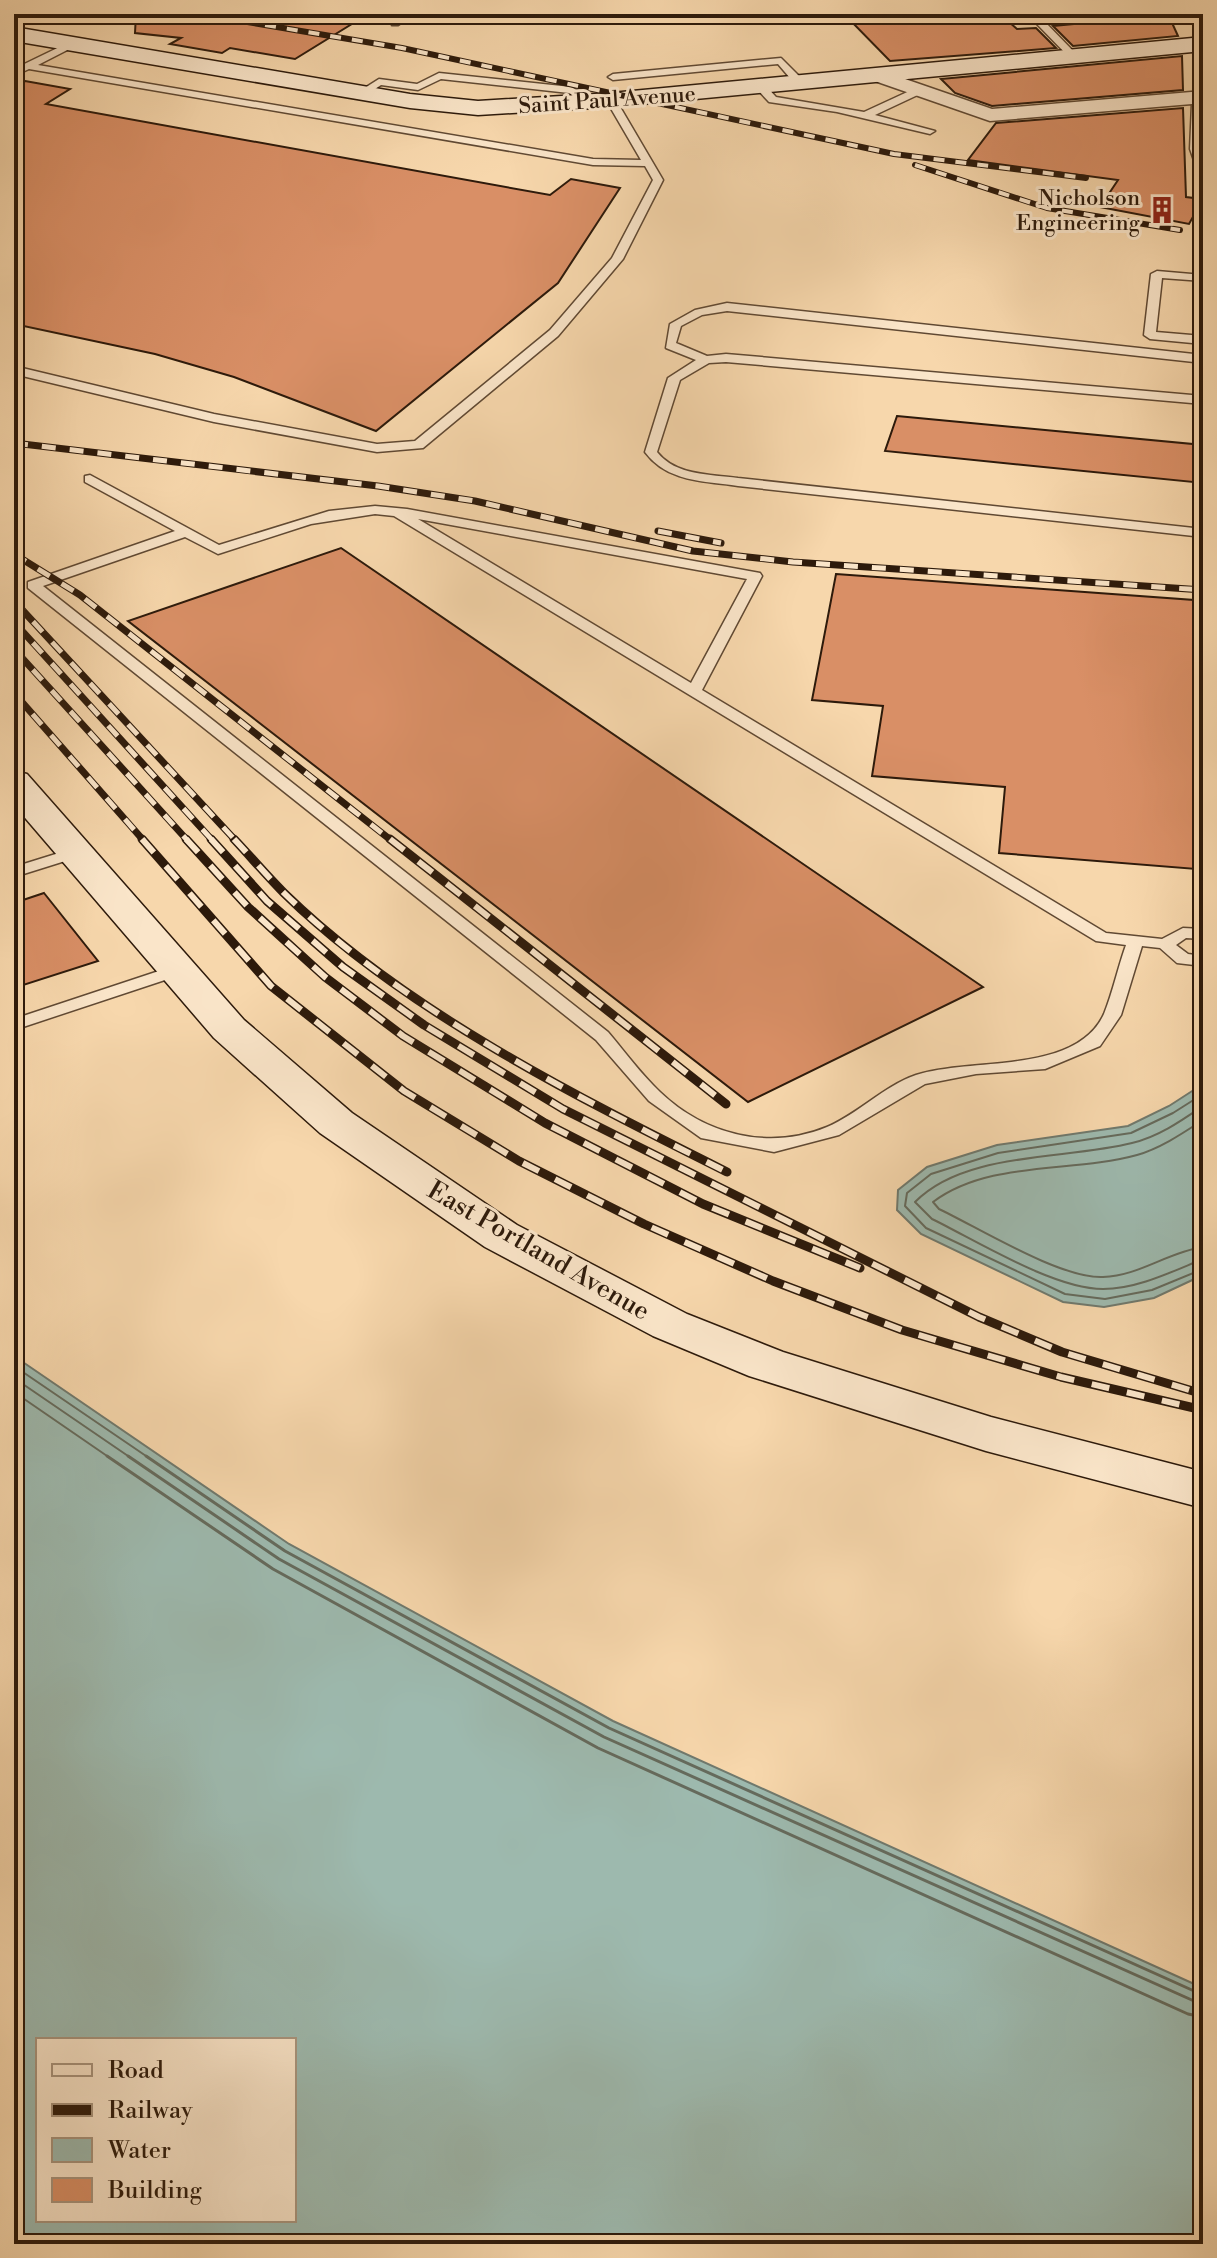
<svg xmlns="http://www.w3.org/2000/svg" width="1217" height="2258" font-family="'Libre Bodoni',serif">
  <style>
    .water { fill: #9db9ae; stroke: #70796d; stroke-width: 2; fill-rule: evenodd }
    .lines { fill: none; stroke-linecap: round; stroke-linejoin: round }
    .shore-far1 { stroke: #656a5c; stroke-width: 2 }
    .shore { stroke: #656a5c; stroke-width: 3 }
    .building { fill: #d98f66; stroke: #2d1a0b; stroke-width: 2 }
    .lane-casing { stroke: #604933; stroke-width: 3 }
    .street-casing { stroke: #604933; stroke-width: 3 }
    .secondary-casing { stroke: #2d1a0b; stroke-width: 3 }
    .lane { fill: #fae5c9; fill-rule: evenodd }
    .street { fill: #fae5c9; fill-rule: evenodd }
    .secondary { fill: #fae5c9; fill-rule: evenodd }
    .rail-far2-casing { stroke: #2d1a0b; stroke-width: 6 }
    .rail-far1-casing { stroke: #2d1a0b; stroke-width: 7 }
    .rail-casing { stroke: #2d1a0b; stroke-width: 9 }
    .rail-far2 { stroke: #fae5c9; stroke-width: 4; stroke-dasharray: 11; stroke-linecap: butt }
    .rail-far1 { stroke: #fae5c9; stroke-width: 5; stroke-dasharray: 14; stroke-linecap: butt }
    .rail { stroke: #fae5c9; stroke-width: 6; stroke-dasharray: 18; stroke-linecap: butt }
    .labels { text-anchor: middle; stroke-width: 6; stroke-linejoin: round; paint-order: stroke }
    .far-street-label { font-size: 22px; fill: #2d1a0b; stroke: #fae5c9 }
    .far-poi-label { font-size: 22px; fill: #2d1a0b; stroke: #fae5c9; text-anchor: end }
    .street-label { font-size: 26px; fill: #2d1a0b; stroke: #fae5c9 }
  </style>
  <rect width="100%" height="100%" fill="#f7d7ac"/>
  <filter id="stains"><feTurbulence type="fractalNoise" baseFrequency=".0025" numOctaves="4"/><feColorMatrix values="0 0 0 0 .2 0 0 0 0 .09 0 0 0 0 .02 0 0 0 .5 -.17"/></filter>
  <radialGradient id="worn" r=".72"><stop offset=".6" stop-color="#630" stop-opacity="0"/><stop offset="1" stop-color="#630" stop-opacity=".3"/></radialGradient>
  <!-- water -->
  <path class="water" d="M1203 1084V1275L1154 1298 1104 1307 1063 1302 921 1234 897 1210 898 1190 927 1167 997 1145 1128 1126 1169 1106Z
    M14 1356 289 1544 613 1721 1203 1988V2244H14ZM38 2040H294V2220H38Z"/>
  <g class="lines">
    <!-- shore-far1 -->
    <path class="shore-far1" d="M1203 1094 1173 1113 1131 1133 998 1153 931 1174 907 1193 905 1206 926 1228 1065 1294 1105 1299 1152 1290 1203 1269
      M1203 1106C1181 1121 1158 1137 1132 1143 1065 1160 965 1151 915 1202L932 1219C977 1241 1054 1289 1103 1289 1137 1289 1171 1272 1203 1259
      M1203 1120C1183 1133 1161 1148 1137 1155 1072 1173 989 1160 933 1202L939 1209C979 1228 1061 1279 1103 1277 1139 1276 1168 1252 1203 1247
      M14 1366 149 1458
      M14 1378 131 1458
      M14 1392 110 1458"/>
    <!-- shore -->
    <path class="shore" d="M107 1456 273 1569 598 1748 1188 2014 1203 2017
      M128 1456 279 1559 604 1737 1203 2005
      M146 1456 285 1551 609 1728 1203 1995"/>
  </g>
  <!-- building -->
  <path class="building" d="M136 14H368L295 59 230 48 222 53 170 44 181 38 135 33Z
    M844 14H1000L1017 29 1036 28 1056 48 890 61Z
    M1121 14H1168L1178 36 1073 46 1053 26 1127 19Z
    M1182 56 1183 90 992 106 955 93 941 79Z
    M25 81 70 89 46 104 550 195 571 179 620 188 558 283 376 431 234 377 155 354 14 324V87Z
    M1183 108 1186 197 1203 199 1189 224 1100 207 1118 180 968 160 996 123Z
    M897 416 1203 445V483L885 451Z
    M341 548 983 987 748 1102 128 621Z
    M836 574 1194 600 1196 869 999 853 1005 787 872 776 883 706 812 700Z
    M44 893 98 961 14 988V903Z"/>
  <g class="lines">
    <!-- lane casing -->
    <g class="lane-casing">
      <path id="lane" d="M403 14H415L398 25H392V21Z
        M1057 14 1044 21 1077 55V59H1071L1034 21 1039 15Z
        M76 39 79 40V44L38 65 593 159 641 160 606 100 611 97 616 100 663 180 623 259 558 336 423 448 377 452 214 422 14 374V366L214 414 377 444 415 441 550 330 612 258 653 180 645 166 593 165 29 69 14 76V69Z
        M781 58 804 81V85H796L778 64 613 80 608 77 613 74Z
        M439 73 571 87 597 101 588 103 569 93 441 79 418 90 381 85 369 93 360 91 379 79 417 84Z
        M756 84H764L776 97 864 112 916 88H924V92L875 115 935 131 930 134 837 112 769 102 756 88Z
        M1157 271 1203 275V281L1162 278 1156 332 1203 336V344L1150 339 1144 335 1151 274Z
        M727 303 1203 355V363L727 311 702 315 681 326 676 343 707 356 726 354 1203 396V404L726 362 709 363 680 380 657 452C676 476 710 474 738 478L1203 529V537L738 486C704 481 667 482 645 452L668 378 696 360 666 348 670 324 695 310Z
        M90 475 219 545 329 511 375 506 407 509 760 573 762 576 702 690 1106 933 1162 939 1183 928 1203 929V939L1186 938 1176 945 1188 954 1203 956V966L1177 963 1160 948 1142 946 1121 1015 1100 1046 1045 1069 976 1074 925 1084 839 1135 774 1152 701 1138 649 1101 596 1040 28 588V582L175 531 85 482V476ZM375 514 394 516 1096 941 1126 945C1118 967 1113 992 1104 1014 1076 1075 972 1057 916 1075 884 1086 858 1114 827 1127 769 1151 705 1135 660 1092 641 1074 625 1052 608 1032L43 586 185 537 218 554 311 524ZM418 519 747 579 691 683Z
        M75 848 83 853 81 856 14 877V867Z
        M177 965 185 970 183 974 14 1030V1019Z"/>
    </g>
    <!-- street casing -->
    <g class="street-casing">
      <path id="street" d="M879 70 992 109 1203 91V168L1196 166 1190 149 1192 104 990 121 872 80 869 76 872 72Z"/>
    </g>
    <!-- secondary casing -->
    <g class="secondary-casing">
      <path id="secondary" d="M14 27 410 94 478 101 611 93 1203 37V51L611 107 478 115 410 108 14 41Z
        M14 771 27 774 244 1020 352 1113 517 1225 687 1314 783 1352 991 1417 1203 1472V1508L986 1451 749 1376 653 1336 485 1247 320 1133 214 1038 14 805Z"/>
    </g>
    <!-- lane -->
    <use href="#lane" class="lane"/>
    <!-- street -->
    <use href="#street" class="street"/>
    <!-- secondary -->
    <use href="#secondary" class="secondary"/>
    <!-- rail-far2 casing -->
    <g class="rail-far2-casing">
      <path id="rail-far2" d="M165 14 212 22
        M200 14 402 48 894 154 1086 178
        M915 165 1047 208 1180 230"/>
    </g>
    <!-- rail-far1 casing -->
    <g class="rail-far1-casing">
      <path id="rail-far1" d="M14 443 378 486 475 501 693 551 793 562 1203 590
        M658 531 721 543
        M14 554 80 595 392 841
        M14 601 236 841
        M14 622 213 841
        M14 649 188 841
        M14 693 144 841"/>
    </g>
    <!-- rail casing -->
    <g class="rail-casing">
      <path id="rail" d="M142 839 271 986 404 1091 519 1161 644 1224 773 1281 902 1330 1061 1377 1203 1410
        M186 839 248 907 325 977 403 1036 545 1123 703 1204 860 1268
        M211 839 267 901 343 967 424 1025 563 1109 979 1317 1062 1352 1203 1394
        M234 839C251 857 267 876 284 893 405 1011 577 1097 727 1172
        M390 839 726 1104"/>
    </g>
    <!-- rail-far2 -->
    <use href="#rail-far2" class="rail-far2"/>
    <!-- rail-far1 -->
    <use href="#rail-far1" class="rail-far1"/>
    <!-- rail -->
    <use href="#rail" class="rail"/>
  </g>
  <!-- icons -->
  <defs>
    <g id="building-bare" transform="scale(2.16)"><path d="M-4-6H4V6H1V3H-1V6H-4ZM-2.5-4.3h1.7v1.8h-1.7ZM.8-4.3h1.7v1.8H.8ZM-2.5-1h1.7V.8h-1.7ZM.8-1h1.7V.8H.8Z" fill="#8f2418" stroke="#fae5c9" stroke-width="2.5" paint-order="stroke"/></g>
  </defs>
  <g fill-rule="evenodd">
    <use href="#building-bare" x="1162" y="210"/>
  </g>
  <g class="labels">
    <!-- far-street labels -->
    <g class="far-street-label">
      <text transform="translate(607 99) rotate(-4)" y="8">Saint Paul Avenue</text>
    </g>
    <!-- far-poi labels -->
    <g class="far-poi-label">
      <text x="1140" y="205">Nicholson<tspan x="1140" dy="25">Engineering</tspan></text>
    </g>
    <!-- street labels -->
    <g class="street-label">
      <text transform="translate(539 1250) rotate(30)" y="9">East Portland Avenue</text>
    </g>
  </g>
  <!-- margin -->
  <rect width="1217" height="2258" fill="none" stroke="#f7d7ac" stroke-width="48"/>
  <rect x="16" y="16" width="1185" height="2226" fill="none" stroke="#2d1a0b" stroke-width="4"/>
  <rect x="24" y="24" width="1169" height="2210" fill="none" stroke="#2d1a0b" stroke-width="2"/>
  <!-- legend -->
  <rect x="36" y="2038" width="260" height="184" fill="#fae5c9" stroke="#a8947d" stroke-width="2"/>
  <rect x="52" y="2064" width="40" height="12" fill="#fae5c9" stroke="#a8947d" stroke-width="2"/>
  <text x="108" y="2078" font-size="24" fill="#2d1a0b">Road</text>
  <rect x="52" y="2104" width="40" height="12" fill="#2d1a0b" stroke="#a8947d" stroke-width="2"/>
  <text x="108" y="2118" font-size="24" fill="#2d1a0b">Railway</text>
  <rect x="52" y="2138" width="40" height="24" fill="#9db9ae" stroke="#a8947d" stroke-width="2"/>
  <text x="108" y="2158" font-size="24" fill="#2d1a0b">Water</text>
  <rect x="52" y="2178" width="40" height="24" fill="#d98f66" stroke="#a8947d" stroke-width="2"/>
  <text x="108" y="2198" font-size="24" fill="#2d1a0b">Building</text>
  <rect width="100%" height="100%" filter="url(#stains)"/>
  <rect width="100%" height="100%" fill="url(#worn)"/>
</svg>
